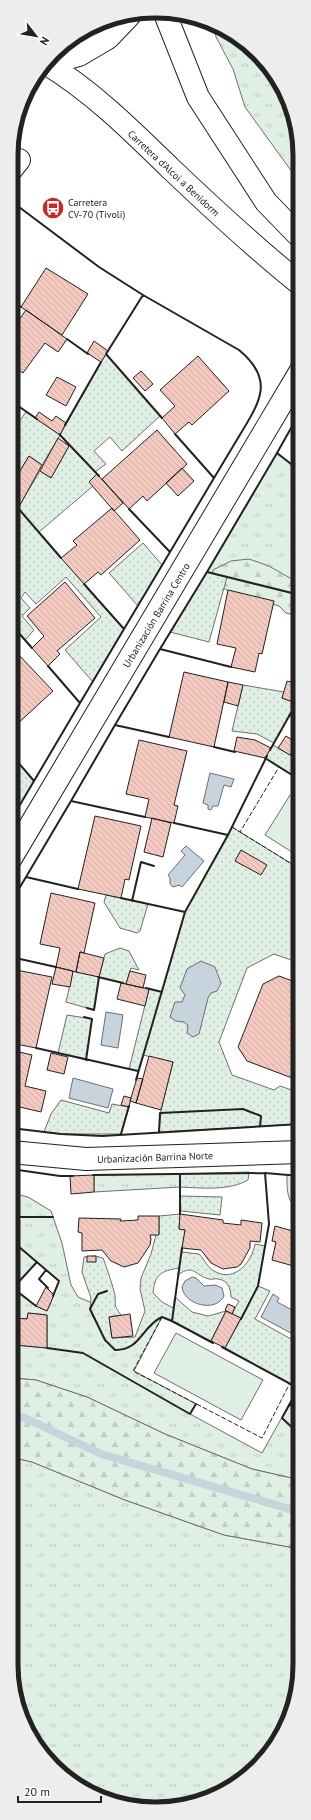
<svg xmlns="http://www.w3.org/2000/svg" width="311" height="1820" font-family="'PT Sans',sans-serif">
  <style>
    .grass { fill: url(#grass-tufts); stroke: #6f6f6f; fill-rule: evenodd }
    .forest { fill: url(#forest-firs); stroke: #6f6f6f }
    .garden { fill: url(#garden-dots); stroke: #6f6f6f }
    .pitch { fill: #e0efe3; stroke: #6f6f6f }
    .water { fill: #c7d3dd; stroke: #6f6f6f }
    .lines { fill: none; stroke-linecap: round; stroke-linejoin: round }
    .stream { stroke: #c7d3dd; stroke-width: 8 }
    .building { fill: url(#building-back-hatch); stroke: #222 }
    .minor-casing { stroke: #222; stroke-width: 24 }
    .primary-casing { stroke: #222; stroke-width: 24 }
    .minor { stroke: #fff; stroke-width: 22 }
    .primary { stroke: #fff; stroke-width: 22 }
    .hedge { stroke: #2f5e38; stroke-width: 3; stroke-dasharray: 2 3; stroke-linecap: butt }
    .fence { stroke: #222; stroke-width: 1; stroke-dasharray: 5 2; stroke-linecap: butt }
    .wall { stroke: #222; stroke-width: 2 }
    .labels { text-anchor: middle; stroke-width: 3; stroke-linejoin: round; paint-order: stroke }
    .street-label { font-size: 10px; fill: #222; stroke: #fff }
    .poi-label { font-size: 10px; fill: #222; stroke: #fff; text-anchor: start }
    .rim { fill: none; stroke: #222; stroke-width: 5 }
  </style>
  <defs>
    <pattern id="grass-tufts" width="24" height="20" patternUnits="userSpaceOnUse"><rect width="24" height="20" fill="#e0efe3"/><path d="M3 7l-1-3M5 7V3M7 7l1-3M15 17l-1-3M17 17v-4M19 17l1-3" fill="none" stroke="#c0cdc2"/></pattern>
    <pattern id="forest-firs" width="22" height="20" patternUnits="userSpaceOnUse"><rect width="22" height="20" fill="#e0efe3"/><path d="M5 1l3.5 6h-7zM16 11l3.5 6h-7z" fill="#c0cdc2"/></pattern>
    <pattern id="garden-dots" width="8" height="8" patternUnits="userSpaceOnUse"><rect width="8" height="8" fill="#e0efe3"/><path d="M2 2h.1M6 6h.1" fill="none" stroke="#c0cdc2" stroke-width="1.8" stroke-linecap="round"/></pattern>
    <pattern id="building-back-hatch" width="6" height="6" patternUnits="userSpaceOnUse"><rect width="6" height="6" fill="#f3c9c0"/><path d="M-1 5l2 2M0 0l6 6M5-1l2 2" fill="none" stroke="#d0aca5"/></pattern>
  </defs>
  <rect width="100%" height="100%" fill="#fff"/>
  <!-- grass -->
  <path class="grass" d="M109 19 85 37 64 45Z
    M213 24 219 26 258 53 285 92 300 146V183L245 107 233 69 216 37Z
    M277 453 300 471V595L207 572Z
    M180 1174V1187L94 1192V1175Z
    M287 1175 300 1176V1210C286 1203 287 1188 287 1175Z
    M11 1193 28 1197 51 1211 62 1243 71 1285 78 1297 92 1303 90 1310 105 1340 115 1350 135 1344 154 1321 162 1317 134 1371 196 1404 190 1414 262 1453 300 1385V1421L296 1431 300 1432V1480L252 1469 165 1434 87 1397 36 1380 11 1378V1247L14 1243 11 1240ZM37 1262 59 1281 47 1311 36 1306 13 1289ZM28 1313 47 1315V1348L15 1345 16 1319H27Z
    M11 1457 32 1462 125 1500 224 1535 300 1549V1674L285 1729 251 1773 202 1801 146 1809 100 1798 53 1767 22 1720 11 1664Z"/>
  <!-- forest -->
  <path class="forest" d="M249 559 269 566 290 578H300V615L298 616 286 613 279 606 232 592 220 587 211 579 213 570 231 561Z
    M11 1378 36 1380 87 1397 165 1434 252 1469 300 1480V1549L224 1535 125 1500 32 1462 11 1457Z"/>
  <!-- garden -->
  <path class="garden" d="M106 354 160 416 122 451 110 437 94 451 106 464 95 472 97 474 89 482 93 486 39 532 124 629 93 682 65 650 101 617 66 577 36 604 25 592 21 598 30 608 22 616 34 630 25 640 18 632 11 638V519L40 471 51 478 69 446 60 435 42 465 29 456 11 486V433L26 412 60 435Z
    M143 543 162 565 138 606 109 573Z
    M207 572 227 577 209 642 170 632Z
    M243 685 284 692 282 698 296 703 300 698V720L289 716 274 743 257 734 232 731Z
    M273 745 300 761V780L265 758Z
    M20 765 34 781 11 820V773Z
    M232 827 300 869V903L296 909 292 945 294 961 300 963V969L294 961 274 954 247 968 219 1042 232 1075 274 1090 280 1086 300 1093V1124L159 1132 161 1110 173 1062 143 1055 138 1071 129 1069 149 989 162 992 185 912Z
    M106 895 148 904 140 931 137 933 120 928 104 902Z
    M120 948 129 951 139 970 131 968 126 984 99 977 94 1010 66 1002 73 971 99 977 105 954Z
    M67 1015 92 1019 86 1060 58 1053Z
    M61 1100 109 1113 112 1104 129 1107 121 1134H61L44 1132 51 1114Z
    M249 1172 248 1180C229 1191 201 1188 180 1187V1174Z
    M180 1196 222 1197 220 1215 181 1211Z
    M180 1214 179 1229 185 1230 182 1252 199 1254C205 1260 207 1268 216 1272 235 1282 252 1262 255 1244L265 1246 258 1286 270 1291 255 1319 300 1344 298 1388 225 1348 241 1319 232 1314 239 1301 231 1297C231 1289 228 1280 218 1279 215 1278 212 1280 209 1279 195 1276 194 1263 178 1275L179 1268C161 1271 155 1274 153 1293L162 1302 173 1308 175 1297 192 1312 208 1316 226 1311 211 1341 162 1317C141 1327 141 1350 115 1350L105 1340 90 1309 91 1298 82 1272 84 1257 96 1256 103 1258C105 1262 114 1290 115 1295 116 1306 113 1304 121 1315L109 1317 112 1338 135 1337 145 1311 140 1289 141 1278 151 1254 156 1235 159 1234V1216Z"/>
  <!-- pitch -->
  <path class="pitch" d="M290 795 300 801V857L265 835Z
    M176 1333 263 1380 241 1420 154 1373Z"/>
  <!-- water -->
  <path class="water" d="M210 773 234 779 231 787 224 785 218 806H213L211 810 208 809V805L203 803Z
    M186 846 204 861 182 887 179 885 173 887 170 884V878L168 875 185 855 181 851Z
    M201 961 215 967 221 983 217 991 211 993 208 998 199 1034 193 1037 187 1033 188 1025 184 1022 176 1021 170 1017 175 1002H182L185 995 180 988 187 969Z
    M106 1012 123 1015 118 1048 101 1045Z
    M73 1078 113 1089 108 1108 69 1098Z
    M192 1277 196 1278 204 1286 215 1285 222 1288 224 1296C216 1313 184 1305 182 1287L185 1281Z
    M273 1294 279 1298 277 1302 300 1314V1338L261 1317Z"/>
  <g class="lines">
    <!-- stream -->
    <path class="stream" d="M11 1413 27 1419 101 1454 300 1512"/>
  </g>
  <!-- building -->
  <path class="building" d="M13 202 20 208 14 217 11 215V205Z
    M46 268 88 294 62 335 21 307Z
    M26 310 67 339 58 352 45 343 23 373 11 365V331Z
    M94 341 108 351 101 362 87 353Z
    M198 356 229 391 192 425 189 422 175 434 162 418 175 406 160 390Z
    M141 371 153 384 145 391 133 378Z
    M57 377 76 387 66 406 46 395Z
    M39 412 52 421 56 416 66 423 60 435 35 418Z
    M157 430 187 464 147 501 143 496 129 509 102 479Z
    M58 438 69 446 51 478 40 471Z
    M29 456 42 465 20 505 11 499V486Z
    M182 468 194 481 178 496 166 483Z
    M97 474 123 503 114 511 89 482Z
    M11 499 20 505 11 519Z
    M112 508 140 540 101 575 98 572 84 584 61 558 77 545 73 541Z
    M65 582 95 618 57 651 60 654 48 666 32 648 44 636 27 616Z
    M228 590 274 601 262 654 259 653 255 672 231 667 236 648 217 644Z
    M18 654 53 691 14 727 11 724V660Z
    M184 672 228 682 214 747 169 737Z
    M287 681 300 684V695L296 703 282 698Z
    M228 682 243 685 238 706 224 702Z
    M286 736 297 743 290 755 278 748Z
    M237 737 255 740 271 748 265 758 234 751Z
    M139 740 187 751 174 805 178 806 174 823 145 817 149 799 126 794Z
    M95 816 141 826 129 880 125 879 121 898 78 889Z
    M152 818 171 823 163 857 144 852Z
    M241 850 267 865 261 875 235 861Z
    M51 893 95 903 84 953 80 952 76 972 56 967 60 948 40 944Z
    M80 952 104 958 99 977 76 972Z
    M56 967 73 971 70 987 52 984Z
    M11 969 52 977 36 1048 11 1043 15 1025 11 1024Z
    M130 971 146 975 143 988 126 984Z
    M279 976 295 982 300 978V1081L247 1061 238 1047 263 984Z
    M121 983 149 989 145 1006 117 999Z
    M11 1050 32 1055 25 1086 46 1091 41 1112 11 1105Z
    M51 1053 68 1057 64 1074 47 1070Z
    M149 1056 173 1062 161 1110 136 1103Z
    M137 1078 143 1079 136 1103 130 1101Z
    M124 1096 131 1098 129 1107 121 1105Z
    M94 1175V1192L71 1194 70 1176Z
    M180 1214 223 1220V1223L241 1225V1220L262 1223 260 1242 250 1241V1248L241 1264 237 1267 223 1269 211 1263 201 1250 182 1248 185 1230 179 1229Z
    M138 1216H159V1235H150L151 1239 150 1245 138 1263 124 1267 111 1261 102 1250 82 1251V1233L78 1232 79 1218 121 1219 120 1221 138 1220Z
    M275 1226 300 1233V1275L298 1271 290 1265 272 1260 276 1242 272 1241Z
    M87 1256H96V1262H87Z
    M46 1287 54 1295 47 1311 36 1306Z
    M228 1304 235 1307 232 1314 225 1310Z
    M226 1311 241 1318 225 1348 211 1341Z
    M28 1313 47 1315V1348L15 1345 16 1318 27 1319Z
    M130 1314 133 1336 112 1338 109 1317Z"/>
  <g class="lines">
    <!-- minor casing -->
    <g class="minor-casing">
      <path id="minor" d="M11 170 19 160
        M11 858 300 372
        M11 1152 86 1159 300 1152"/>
    </g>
    <!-- primary casing -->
    <g class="primary-casing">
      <path id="primary" d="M164 11 198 97 266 202 300 237
        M47 64C93 92 132 131 170 168 212 208 254 247 300 284
        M47 64 79 55 108 38 129 16"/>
    </g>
    <!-- minor -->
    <use href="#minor" class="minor"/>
    <!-- primary -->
    <use href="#primary" class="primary"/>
    <!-- hedge -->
    <path class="hedge" d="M291 714 290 715 300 720"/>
    <!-- fence -->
    <path class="fence" d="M300 780 279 767 240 832 300 869
      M232 827 240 832
      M162 1317 133 1371 262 1438 290 1383"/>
    <!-- wall -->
    <path class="wall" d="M19 207 99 267 143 295
      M11 300 21 307
      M67 339 88 354
      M11 401 37 419
      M300 417 295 421 277 453 300 471
      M162 418 106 354 143 295 239 350C274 379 261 400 241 433 232 448 223 463 214 478
      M65 425 101 362
      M60 434V435L99 476
      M277 453 207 572 300 595
      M19 507 18 508 61 558
      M170 552 214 478 175 434
      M207 572 160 649 231 667
      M11 624 32 648
      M124 629 170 552 129 509
      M160 649 115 725 169 737
      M80 703 124 629 84 584
      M115 725 71 801 145 817
      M214 747 235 752
      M270 750 297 702
      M265 758 300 780
      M34 781 80 703 48 666
      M71 801 26 877 78 889
      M11 820 34 781 11 754
      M174 823 228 835
      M121 898 185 912
      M132 901 141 862 154 866
      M11 902 26 877
      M11 957 56 967
      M98 977 123 983
      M146 988 162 992
      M87 1008 94 1010 99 977
      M84 1017 92 1019 86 1060
      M36 1048 138 1071
      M136 1080 185 912 228 835 267 756
      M11 1128 61 1134 102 1136 300 1124
      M159 1132 160 1113 243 1109 261 1116 260 1127
      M121 1134 129 1106
      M11 1169 60 1176H73
      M180 1174V1214
      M93 1175 265 1173 300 1176
      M11 1217H53
      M11 1240 59 1281 53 1296
      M182 1248 172 1321 213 1343
      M46 1270 39 1279 48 1288
      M107 1291 98 1294 90 1309 105 1340 115 1350C141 1350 141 1327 162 1317L172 1321
      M36 1306 13 1288 37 1262
      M241 1319 258 1286 269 1224 265 1173
      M222 1347 298 1388
      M47 1348 83 1353 190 1414 196 1404
      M300 1385 282 1418 300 1435
      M289 1406 300 1399"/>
  </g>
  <!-- icons -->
  <defs>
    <g id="bus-disc" transform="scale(1.15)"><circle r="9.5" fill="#c62828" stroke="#fff"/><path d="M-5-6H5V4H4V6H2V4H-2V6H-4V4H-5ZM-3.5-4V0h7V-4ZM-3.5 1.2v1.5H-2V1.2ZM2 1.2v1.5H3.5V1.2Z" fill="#fff"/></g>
  </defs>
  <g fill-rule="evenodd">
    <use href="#bus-disc" x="53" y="208"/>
  </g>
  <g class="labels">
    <!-- street labels -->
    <g class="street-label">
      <text transform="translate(174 173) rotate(43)" y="4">Carretera d'Alcoi a Benidorm</text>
      <text transform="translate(156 615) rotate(-59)" y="4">Urbanización Barrina Centro</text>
      <text transform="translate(155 1157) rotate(-2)" y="4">Urbanización Barrina Norte</text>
    </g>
    <!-- poi labels -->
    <g class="poi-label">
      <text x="68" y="206">Carretera<tspan x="68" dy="12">CV-70 (Tivoli)</tspan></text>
    </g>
  </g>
  <!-- crop -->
  <path d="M0 0H311V1820H0ZM155 18H156A137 137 0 0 1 293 155V1665A137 137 0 0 1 156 1802H155A137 137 0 0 1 18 1665V155A137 137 0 0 1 155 18Z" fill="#ededed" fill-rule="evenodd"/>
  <path class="rim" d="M155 18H156A137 137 0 0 1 293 155V1665A137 137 0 0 1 156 1802H155A137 137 0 0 1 18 1665V155A137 137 0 0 1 155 18Z"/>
  <!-- north arrow -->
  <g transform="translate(36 36) rotate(121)" stroke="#ffffff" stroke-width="3" paint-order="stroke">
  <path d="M0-3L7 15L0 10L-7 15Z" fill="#222222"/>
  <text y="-6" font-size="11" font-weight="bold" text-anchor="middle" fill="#222222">N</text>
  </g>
  <!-- scale -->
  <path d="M18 1796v6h83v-6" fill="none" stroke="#222222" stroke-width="2"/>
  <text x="24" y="1796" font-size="12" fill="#222222" stroke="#ffffff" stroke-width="3" paint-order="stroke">20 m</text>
</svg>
